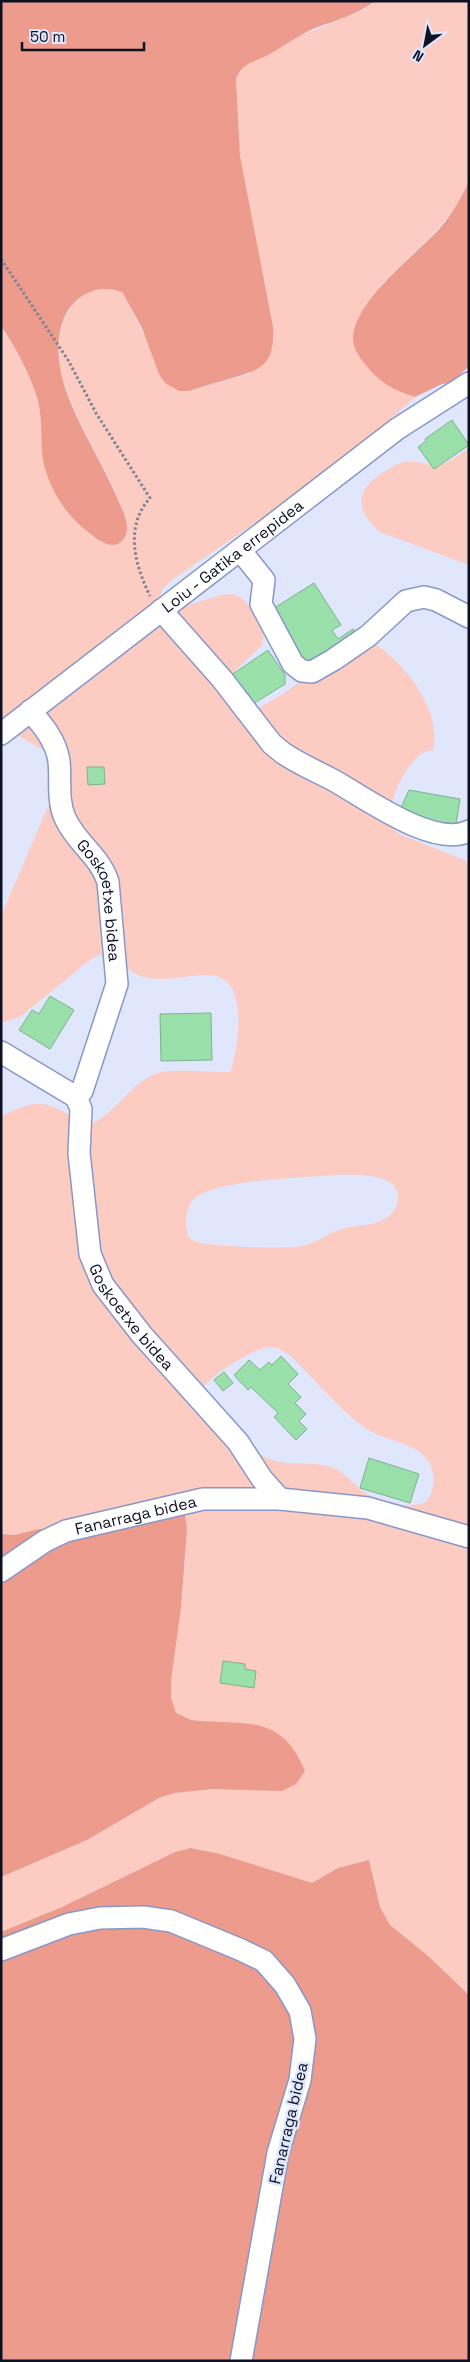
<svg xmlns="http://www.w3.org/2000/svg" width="470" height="2362" font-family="'Space Grotesk',sans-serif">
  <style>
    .green { fill: #fcccc2; fill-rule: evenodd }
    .forest { fill: #ed9b8c }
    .building { fill: #9ae0aa; stroke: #80b18b }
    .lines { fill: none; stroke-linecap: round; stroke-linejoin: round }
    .minor-casing { stroke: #8897c9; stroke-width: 24 }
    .path { stroke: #7d8397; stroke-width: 3; stroke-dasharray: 2.5 2.5; stroke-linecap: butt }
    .minor { stroke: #fff; stroke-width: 21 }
    .labels { text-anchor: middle; stroke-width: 5; stroke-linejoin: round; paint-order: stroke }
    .street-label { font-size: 16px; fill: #0c1123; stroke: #e0e7fd }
  </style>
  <rect width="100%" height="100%" fill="#e0e7fd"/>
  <!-- green -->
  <path class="green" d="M375 1H469C469 47 469 93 469 138 469 151 470 171 468 184 445 243 359 282 353 340L402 393 415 397C342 466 255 523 172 580 165 586 159 590 161 599L185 606 221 595 233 594 242 598 252 609 264 631 262 645 228 678 254 710C292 692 326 662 354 631 393 649 444 704 433 750 408 751 389 802 387 823L399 834 469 862V1995L390 1925 380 1907 369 1860 338 1868 312 1883 203 1850 191 1848 175 1852 62 1907 1 1932V1877L87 1840 159 1798 175 1793 213 1789H233L203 1722C192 1721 178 1720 173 1708 164 1684 178 1636 181 1609 184 1583 185 1555 187 1529H39L14 1535 1 1534V1116C35 1101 40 1098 73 1117 78 1121 84 1124 90 1123 110 1121 133 1078 161 1072 177 1069 213 1072 231 1072 238 1046 251 975 208 975 187 975 164 982 144 977 129 973 119 959 104 953L91 959 20 1017 1 1023V916L52 797 50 754 19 736 1 733V326C16 350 35 378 39 407 43 438 41 461 54 491L126 519C120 502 112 484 103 467 80 421 31 346 77 301 89 288 106 287 122 292L172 388 189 391 249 374 274 339 240 156 236 79 239 71 246 64 268 54 297 37 363 10ZM335 1175C353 1175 401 1171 398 1200 397 1206 394 1212 389 1216 375 1227 358 1224 342 1229 330 1232 319 1241 307 1245 291 1250 214 1247 197 1242 193 1241 191 1239 188 1236 185 1224 185 1208 194 1199 214 1179 305 1178 335 1175ZM266 1347 277 1348 288 1354C313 1376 342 1414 369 1430 386 1441 415 1443 427 1459 436 1472 436 1490 426 1502 407 1510 377 1502 361 1490 350 1481 343 1469 327 1466 300 1460 280 1469 254 1451 238 1441 213 1408 199 1392 214 1373 243 1355 266 1347Z
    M469 447V565L380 532C354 510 355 489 384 472 391 468 397 463 405 462 417 459 430 468 443 464 452 460 462 454 469 447Z"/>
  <!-- forest -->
  <path class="forest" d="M1 1H375C357 15 336 20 315 28 299 35 284 46 268 55 254 62 241 64 236 79L240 156 273 327C275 367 260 370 226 380 214 383 201 387 189 391H179L165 383 159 374 142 328 122 292C104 286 88 289 74 303 58 319 56 346 60 367 66 407 98 454 114 491 119 503 126 514 127 527 127 536 122 545 112 545 101 544 91 534 83 528 62 510 45 481 42 453 41 435 42 415 37 397 29 372 16 348 1 326Z
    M469 182V366L451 383 442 384 415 397C395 391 377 381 365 364 359 357 354 349 353 340 352 302 416 255 441 227 453 213 461 198 469 182Z
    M181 1512 185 1515 187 1529 181 1608 171 1680V1698L176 1713 191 1720C244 1726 281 1712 305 1771L296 1784 282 1791 213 1789 175 1793 159 1798 87 1840 1 1877V1534L14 1535 39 1529 58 1528Z
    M191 1848 220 1854 312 1883 338 1868 369 1860 380 1907 390 1925 428 1956 469 1995V2361H1V1932L62 1907 175 1852Z"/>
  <!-- building -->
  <path class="building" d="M452 420 469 445 434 469 418 447 426 441 425 439Z
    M314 583 341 625 332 630 338 639 353 629 359 638 309 669 271 610Z
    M268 650 285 675V684L248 707 227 678Z
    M87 767H104L105 784 88 785Z
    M409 790 460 799 456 824 440 822 439 827 399 812Z
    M50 996 74 1010 50 1049 19 1030 32 1010 39 1014Z
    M211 1013 212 1060 161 1061 160 1014Z
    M281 1356 298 1374 288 1384 301 1397 295 1403 306 1414 299 1421 307 1429 296 1440 274 1417 278 1413 251 1387 248 1390 234 1375 249 1360 260 1370 269 1362 272 1365Z
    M224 1372 233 1383 223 1391 214 1380Z
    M369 1458 419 1474 410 1503 360 1488Z
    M223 1661 245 1664V1669L256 1671 254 1688 220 1683Z"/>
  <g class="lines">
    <!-- minor casing -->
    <g class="minor-casing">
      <g id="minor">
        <path d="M240 550 264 580 261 604 293 664 302 671 312 672 333 660 368 636 406 601 424 597 436 600 469 617"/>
        <path d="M161 610 222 679 272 744 283 753C299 764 316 771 333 780 364 797 434 849 469 831"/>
        <path id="s1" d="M30 711C43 725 56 741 59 761 61 780 57 800 65 818 76 843 100 856 108 882L117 984 82 1091 76 1097"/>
        <path id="s2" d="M1 734 397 429 469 383"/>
        <path id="s3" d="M1 1052 76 1097 81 1109 79 1153 90 1254 103 1285 142 1335 238 1442 262 1479 280 1499"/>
        <path id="s4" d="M1 1571 45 1541 66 1531 203 1499H280L368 1508 469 1537"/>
        <path d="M1 1950 69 1924 100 1918 143 1917 171 1921 239 1949 264 1961 285 1985 300 2011 305 2039 300 2080 278 2153 241 2361"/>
      </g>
    </g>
    <!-- path -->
    <path class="path" d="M1 259 68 360 96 413 150 498C124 527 135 565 150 596"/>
    <!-- minor -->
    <use href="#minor" class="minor"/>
  </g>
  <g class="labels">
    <!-- street labels -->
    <g class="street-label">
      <text dy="6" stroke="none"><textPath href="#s2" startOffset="292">Loiu - Gatika errepidea</textPath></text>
      <text dy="6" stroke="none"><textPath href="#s1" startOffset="209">Goskoetxe bidea</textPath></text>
      <text dy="6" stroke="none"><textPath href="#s3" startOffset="322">Goskoetxe bidea</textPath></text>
      <text dy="6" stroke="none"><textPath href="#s4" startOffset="148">Fanarraga bidea</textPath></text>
      <text transform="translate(288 2123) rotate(-77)" y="6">Fanarraga bidea</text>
    </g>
  </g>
  <!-- border -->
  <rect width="470" height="2362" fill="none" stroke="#0c1123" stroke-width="5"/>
  <!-- north arrow -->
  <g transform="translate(425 45) rotate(212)" stroke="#e0e7fd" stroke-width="4" paint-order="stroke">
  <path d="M0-4L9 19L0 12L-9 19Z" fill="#0c1123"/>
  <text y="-8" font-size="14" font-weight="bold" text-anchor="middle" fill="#0c1123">N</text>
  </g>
  <!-- scale -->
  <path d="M22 42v8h122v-8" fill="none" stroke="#0c1123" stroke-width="2.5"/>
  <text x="30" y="42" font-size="15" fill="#0c1123" stroke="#e0e7fd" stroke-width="4" paint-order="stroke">50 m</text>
</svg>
